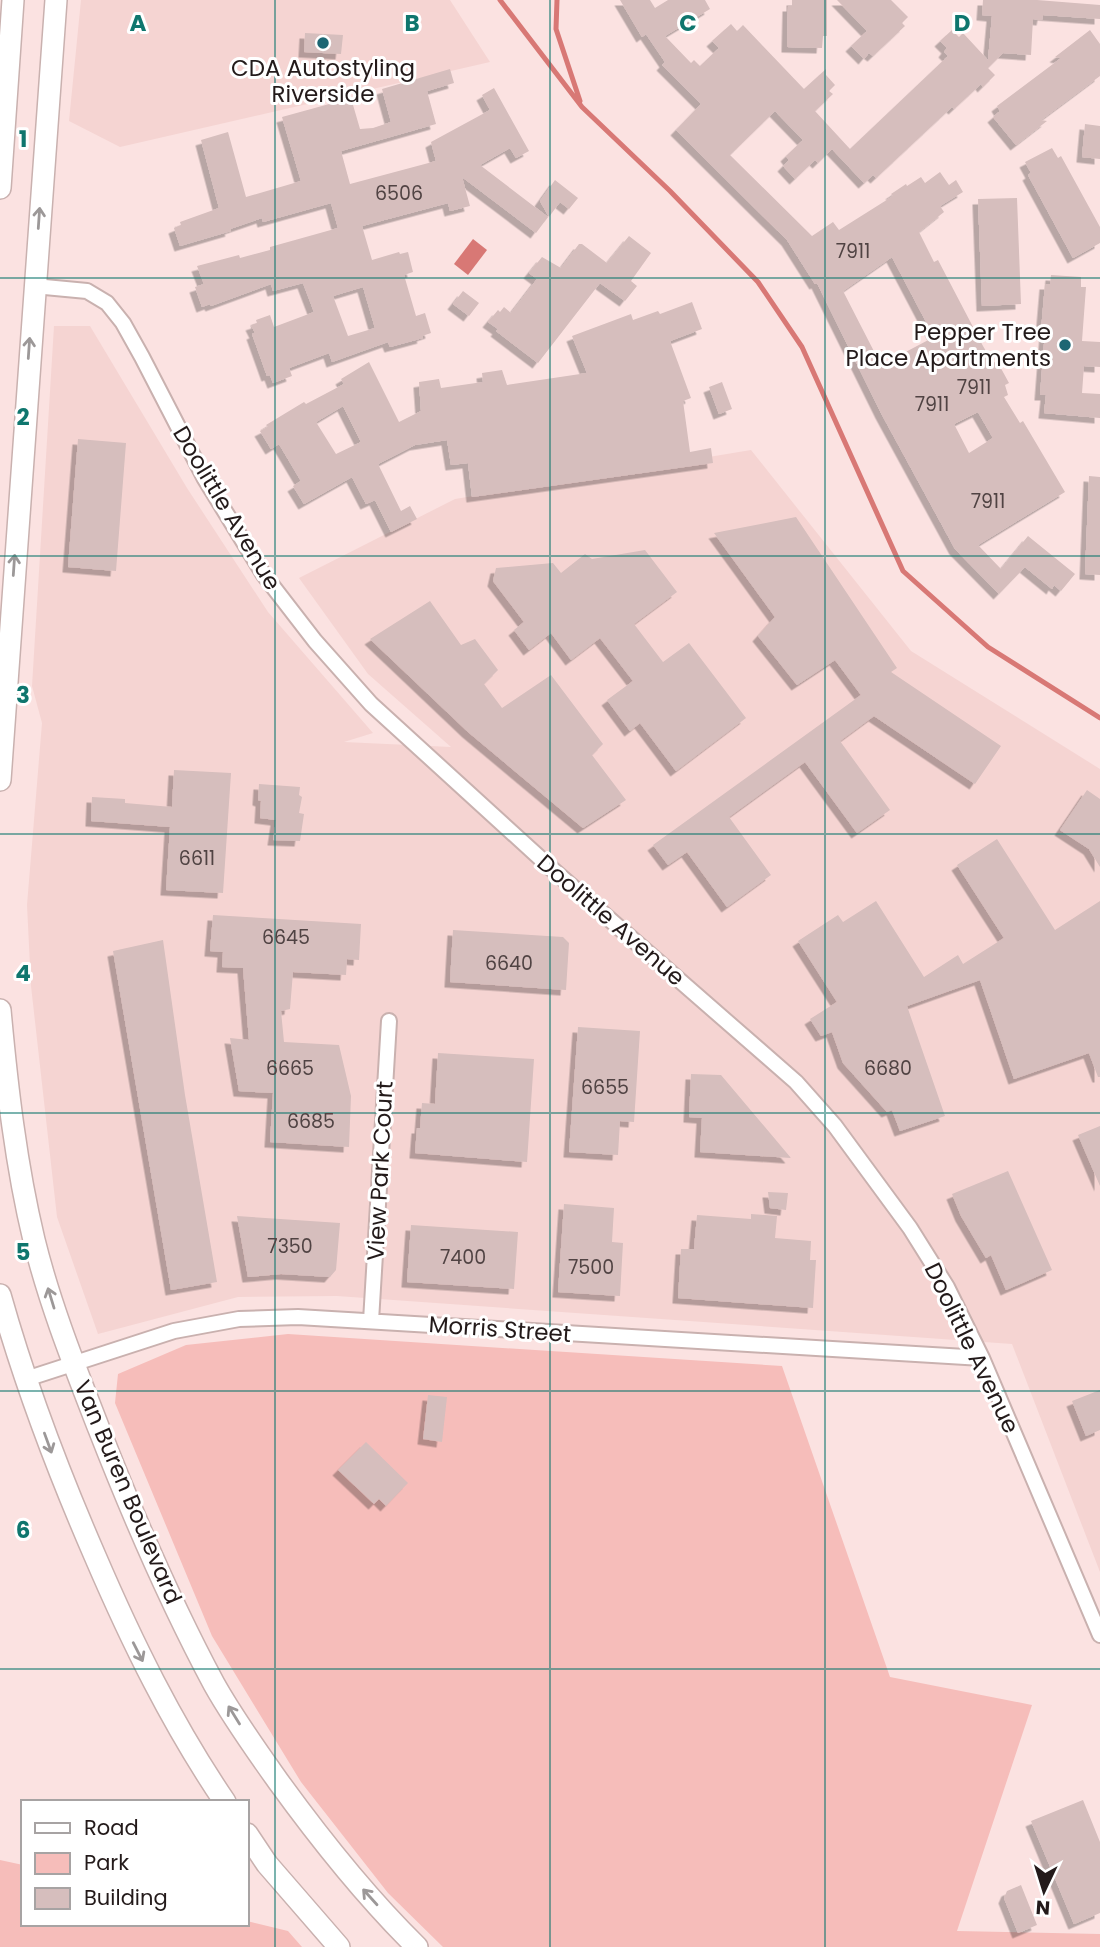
<svg xmlns="http://www.w3.org/2000/svg" width="1100" height="1947" font-family="Poppins,sans-serif">
  <style>
    .built { fill: #f5d4d2 }
    .green { fill: #f6bdba }
    .water { fill: #d87875 }
    .lines { fill: none; stroke-linecap: round; stroke-linejoin: round }
    .stream { stroke: #d87875; stroke-width: 5 }
    .building { fill: #d6bebd; fill-rule: evenodd; filter: url(#shadow) }
    .street-casing { stroke: #c9b1af; stroke-width: 18 }
    .primary-casing { stroke: #c9b1af; stroke-width: 24 }
    .street { stroke: #fff; stroke-width: 14 }
    .primary { stroke: #fff; stroke-width: 21 }
    .oneway { stroke: #9c9898 }
    .grid { fill: none; stroke: #0f766e; stroke-width: 2; stroke-opacity: 0.55 }
    .poi-dot { fill: #1d6673; stroke: #fff; stroke-width: 2.5 }
    .labels { text-anchor: middle; stroke-width: 6; stroke-linejoin: round; paint-order: stroke }
    .number-label { font-size: 19px; fill: #504343 }
    .poi-label { font-size: 23px; fill: #231a1a; stroke: #fff }
    .street-label { font-size: 23px; fill: #231a1a; stroke: #fff }
    .grid-label { font-size: 23px; text-anchor: middle; font-weight: bold; fill: #0f766e; stroke: #fff; stroke-width: 6; stroke-linejoin: round; paint-order: stroke }
  </style>
  <defs>
    <filter id="shadow"><feDropShadow dx="-5.5" dy="5.5" stdDeviation="0" flood-color="#0004"/></filter>
  </defs>
  <rect width="100%" height="100%" fill="#fbe2e1"/>
  <!-- built -->
  <path class="built" d="M81 0H450L490 62 120 147 69 121Z
    M54 326H90L187 488 268 612 373 733 344 742 451 747 368 674 299 578 455 499 751 450 911 651 1100 769V1572L1012 1344 337 1296 238 1297 98 1334 57 1217 31 986 27 905 42 723 32 686Z"/>
  <!-- green -->
  <path class="green" d="M288 1334 782 1366 890 1677 1032 1705 957 1931 1100 1934V1947H443L388 1893 301 1782 212 1636 115 1403 118 1374 186 1345Z
    M0 1860 23 1865V1924H247V1921L288 1931 302 1947H0Z"/>
  <!-- water -->
  <path class="water" d="M473 239 487 250 468 275 454 264Z"/>
  <g class="lines">
    <!-- stream -->
    <path class="stream" d="M500 0 582 107 670 191 758 282 802 347 903 571 988 647 1100 718
      M557 0 556 29 580 101"/>
  </g>
  <!-- building -->
  <path class="building" d="M620 0H650L655 8 668 0H705L710 9 665 36 691 63 694 60 700 66 719 48 712 41 731 24 737 31 743 25 804 89 826 69V75L835 85 829 91 833 94 815 111 850 149 948 56 944 52 947 48 940 41 952 30 959 37 963 33 988 60 992 16 982 15 983 0H1037L1100 5V19L1043 15 1042 20 1033 19 1031 55 1003 53 988 68 995 75 983 87 981 84 954 109 952 107 876 178 873 175 864 183 832 149 818 163 815 160 795 179 783 166 789 160 786 156 803 140 775 111 730 155 812 236 833 222 839 230 893 196 891 194 906 184 907 186 921 177 925 183 940 172 949 185 956 180 963 192 940 206 944 212 919 232 934 262 938 260 983 346 993 363 997 361 1009 383 1005 385 1008 395 1004 397 1020 423 1023 421 1065 492 978 545 1001 569 1028 536 1075 574 1061 591 1054 585 1052 589 1025 567 999 594 955 549 881 413 817 283 815 284 787 240 676 130 701 104 662 65 665 62 646 34 642 37ZM892 257 934 337 881 365 843 291ZM978 412 993 438 969 453 954 424Z
    M792 0H827V36H823L822 48 787 47 788 6H792Z
    M837 0H891L908 17 902 23 905 26 873 56 869 53 864 59 851 46 867 31Z
    M1090 30 1100 44V76L1041 120 1047 121 1016 145 993 117 1000 111 997 106 1061 58 1055 57Z
    M305 33 343 35 341 54 304 52Z
    M450 69 454 83 427 91 436 124 341 151 350 184 436 161 431 142 490 110 482 95 494 88 529 151 516 158 510 148 480 165 548 217 536 233 462 177 470 206 450 211 448 203 362 226 372 260 399 252 400 254 408 252 413 272 404 275 416 316 425 313 431 333 422 336 423 338 390 347 388 342 332 362 329 353 289 368 292 376 273 383 270 375 267 376 252 334 255 333 251 325 257 323 256 320 270 315 274 327 314 312 303 283 273 291 271 284 211 306 210 304 202 307 195 287 204 284 197 266 239 255 240 258 270 250V247L338 228 331 203 263 222 262 218 230 229 231 231 180 246 174 228 181 225 180 222 219 208 201 140 228 132 246 197 301 181 282 117 351 98 360 129 373 128 391 122 382 89ZM363 287 375 328 348 336 333 296Z
    M1085 124 1100 126V159L1082 157Z
    M1052 148 1058 158 1061 156 1100 227V243L1073 258 1028 175 1031 173 1025 162Z
    M555 180 578 198 569 209 560 202 549 217 540 201Z
    M1017 198 1021 304 982 306 978 199Z
    M629 236 651 253 631 281 637 286 625 301 600 283 538 363 496 331 498 329 488 322 498 310 500 312 504 307 511 313 537 279 529 273 542 257 561 268 579 244H582L607 263Z
    M1051 275 1081 277V287H1086L1082 341 1100 342V367L1084 366 1082 393 1100 394V418L1044 413 1046 395H1040L1045 331H1041L1045 284H1050Z
    M463 291 479 303 469 316 453 304Z
    M692 302 702 329 670 341 691 398 683 401 690 452 711 448 713 463 472 497 468 463 451 465 447 440 415 445 378 464 401 511 410 506 417 519 391 532 375 500 366 504 352 477 304 504 293 486 301 481 279 444 271 449 260 431 268 427 266 425 304 402 306 404 344 384 341 379 369 362 399 422 421 411 419 382 439 379 441 388 483 382 482 373 502 370 507 385 587 373 572 336 631 314 633 320 658 311 660 314ZM343 406 361 442 336 454 316 422Z
    M722 382 732 409 719 414 709 387Z
    M78 439 126 443 116 571 68 567Z
    M1089 476 1100 477V575L1085 574Z
    M796 517 897 668 891 672 1001 746 975 784 874 716 840 741 890 810 857 833 805 762 729 817 771 875 727 907 687 852 668 865 653 845 861 695 835 660 797 685 758 636 775 617 714 533Z
    M645 550 677 592 634 624 663 662 689 643 746 718 676 771 640 723 630 731 607 700 633 681 600 638 571 660 551 633 529 650 514 630 524 622 493 581 496 568 553 563 561 573 585 554 592 559Z
    M430 601 461 645 475 639 498 670 484 684 502 708 551 675 603 744 592 755 626 800 583 828 468 732 370 639Z
    M174 770 231 773 223 893 166 890 170 827 91 821 92 797 125 799V803L172 807Z
    M259 784 300 787 299 795 302 797 299 813 304 814 300 841 273 840 276 820 260 818 261 801 258 800Z
    M1087 790 1100 799V867L1089 849 1060 830Z
    M997 839 1055 930 1100 901V1077H1098L1089 1053 1014 1079 980 980 907 1006 945 1116 900 1131 892 1110 887 1112 843 1063 832 1032 821 1036 810 1019 837 1002 798 941 838 915 843 922 876 901 924 977 958 955 963 964 1004 938 957 865Z
    M213 915 361 924 359 960 347 959 346 975 293 972 290 1009 281 1011 284 1042 339 1045 351 1096 349 1147 270 1142 273 1093 239 1091 230 1038 249 1040 243 968 222 967 223 952 210 951Z
    M453 930 563 937 569 943 566 990 450 982Z
    M163 940 185 1095 217 1282 171 1290 113 951Z
    M578 1027 640 1031 634 1122 620 1121 618 1155 569 1152Z
    M438 1053 534 1059 527 1162 415 1153 417 1128H420L422 1103 435 1104Z
    M691 1074 721 1075 791 1158 700 1152 702 1118 689 1117Z
    M1100 1126V1186L1078 1135Z
    M1008 1171 1052 1270 1006 1290 991 1255 986 1258 961 1216 952 1194Z
    M768 1192 788 1193 786 1210 770 1208Z
    M564 1204 614 1208 612 1242 623 1243 620 1296 558 1292Z
    M751 1214 777 1216 775 1238 811 1241 810 1260H816L813 1308 678 1298 681 1249H694L697 1215 751 1219Z
    M237 1216 340 1223 336 1270 330 1277 281 1274 248 1277Z
    M411 1225 518 1232 514 1289 407 1282Z
    M1100 1390V1430L1086 1436 1072 1401Z
    M428 1395 447 1397 442 1442 423 1439Z
    M366 1442 408 1483 386 1506 379 1499 374 1504 338 1470Z
    M1083 1800 1100 1842V1913L1074 1924 1031 1821Z
    M1021 1885 1037 1925 1018 1933 1004 1898 1007 1891Z"/>
  <g class="lines">
    <!-- street casing -->
    <g class="street-casing">
      <path id="street" d="M34 286 87 291 107 303 123 323 142 357 205 479 264 575 315 641 371 704 552 869 796 1082 835 1126 910 1228 947 1287 982 1358 1100 1635
        M371 1321 389 1021
        M26 1379 174 1331 239 1319 298 1317 982 1358"/>
    </g>
    <!-- primary casing -->
    <g class="primary-casing">
      <path id="primary" d="M0 188 13 0
        M0 780 56 0
        M0 1010C7 1087 16 1165 34 1240 50 1305 75 1367 99 1429 133 1516 170 1602 214 1684 233 1718 256 1750 278 1781 320 1839 365 1896 417 1947
        M0 1295C25 1384 58 1471 95 1556 132 1642 172 1724 225 1802
        M247 1834 267 1864 339 1947"/>
    </g>
    <!-- street -->
    <use href="#street" class="street"/>
    <!-- primary -->
    <use href="#primary" class="primary"/>
  </g>
  <!-- one-way arrows -->
  <defs><path id="oneway-shaft" d="M-6 0H5M1.5-3L5.5 0L1.5 3" fill="none" stroke-width="1.6" stroke-linecap="round" stroke-linejoin="round" transform="scale(1.75)"/></defs>
  <g class="oneway">
    <use href="#oneway-shaft" transform="translate(39 218) rotate(-86)"/>
    <use href="#oneway-shaft" transform="translate(29 348) rotate(-86)"/>
    <use href="#oneway-shaft" transform="translate(14 565) rotate(-86)"/>
    <use href="#oneway-shaft" transform="translate(51 1298) rotate(-107)"/>
    <use href="#oneway-shaft" transform="translate(48 1443) rotate(70)"/>
    <use href="#oneway-shaft" transform="translate(138 1652) rotate(63)"/>
    <use href="#oneway-shaft" transform="translate(234 1715) rotate(-122)"/>
    <use href="#oneway-shaft" transform="translate(370 1897) rotate(-132)"/>
  </g>
  <!-- grid -->
  <path class="grid" d="M275 0V1947M550 0V1947M825 0V1947M0 278H1100M0 556H1100M0 834H1100M0 1113H1100M0 1391H1100M0 1669H1100"/>
  <!-- markers -->
  <g class="poi-dot">
    <circle cx="323" cy="43" r="7"/>
    <circle cx="1065" cy="345" r="7"/>
  </g>
  <g class="labels">
    <!-- number labels -->
    <g class="number-label">
      <text x="399" y="200">6506</text>
      <text x="853" y="258">7911</text>
      <text x="974" y="394">7911</text>
      <text x="932" y="411">7911</text>
      <text x="988" y="508">7911</text>
      <text x="197" y="865">6611</text>
      <text x="286" y="944">6645</text>
      <text x="509" y="970">6640</text>
      <text x="290" y="1075">6665</text>
      <text x="888" y="1075">6680</text>
      <text x="605" y="1094">6655</text>
      <text x="311" y="1128">6685</text>
      <text x="290" y="1253">7350</text>
      <text x="463" y="1264">7400</text>
      <text x="591" y="1274">7500</text>
    </g>
    <!-- poi labels -->
    <g class="poi-label">
      <text x="323" y="76">CDA Autostyling<tspan x="323" dy="26">Riverside</tspan></text>
      <text x="1051" y="340" text-anchor="end">Pepper Tree<tspan x="1051" dy="26">Place Apartments</tspan></text>
    </g>
    <!-- street labels -->
    <g class="street-label">
      <text transform="translate(227 508) rotate(59)" y="8">Doolittle Avenue</text>
      <text transform="translate(611 920) rotate(41)" y="8">Doolittle Avenue</text>
      <text transform="translate(380 1171) rotate(-87)" y="8">View Park Court</text>
      <text transform="translate(500 1329) rotate(4)" y="8">Morris Street</text>
      <text transform="translate(972 1348) rotate(64)" y="8">Doolittle Avenue</text>
      <text transform="translate(128 1492) rotate(67)" y="8">Van Buren Boulevard</text>
    </g>
  </g>
  <g class="grid-label">
    <text x="138" y="31">A</text>
    <text x="412" y="31">B</text>
    <text x="688" y="31">C</text>
    <text x="962" y="31">D</text>
    <text x="23" y="147">1</text>
    <text x="23" y="425">2</text>
    <text x="23" y="703">3</text>
    <text x="23" y="981">4</text>
    <text x="23" y="1260">5</text>
    <text x="23" y="1538">6</text>
  </g>
  <!-- legend -->
  <rect x="21" y="1800" width="228" height="126" fill="#ffffff" stroke="#a7a3a3" stroke-width="2"/>
  <rect x="35" y="1823" width="35" height="10" fill="#ffffff" stroke="#a7a3a3" stroke-width="2"/>
  <text x="84" y="1835" font-size="21" fill="#231a1a">Road</text>
  <rect x="35" y="1853" width="35" height="21" fill="#f6bdba" stroke="#a7a3a3" stroke-width="2"/>
  <text x="84" y="1870" font-size="21" fill="#231a1a">Park</text>
  <rect x="35" y="1888" width="35" height="21" fill="#d6bebd" stroke="#a7a3a3" stroke-width="2"/>
  <text x="84" y="1905" font-size="21" fill="#231a1a">Building</text>
  <!-- north arrow -->
  <g transform="translate(1044 1891) rotate(184)" stroke="#ffffff" stroke-width="5" paint-order="stroke">
  <path d="M0-5L12 26L0 18L-12 26Z" fill="#231a1a"/>
  <text y="-10" font-size="19" font-weight="bold" text-anchor="middle" fill="#231a1a">N</text>
  </g>
</svg>
